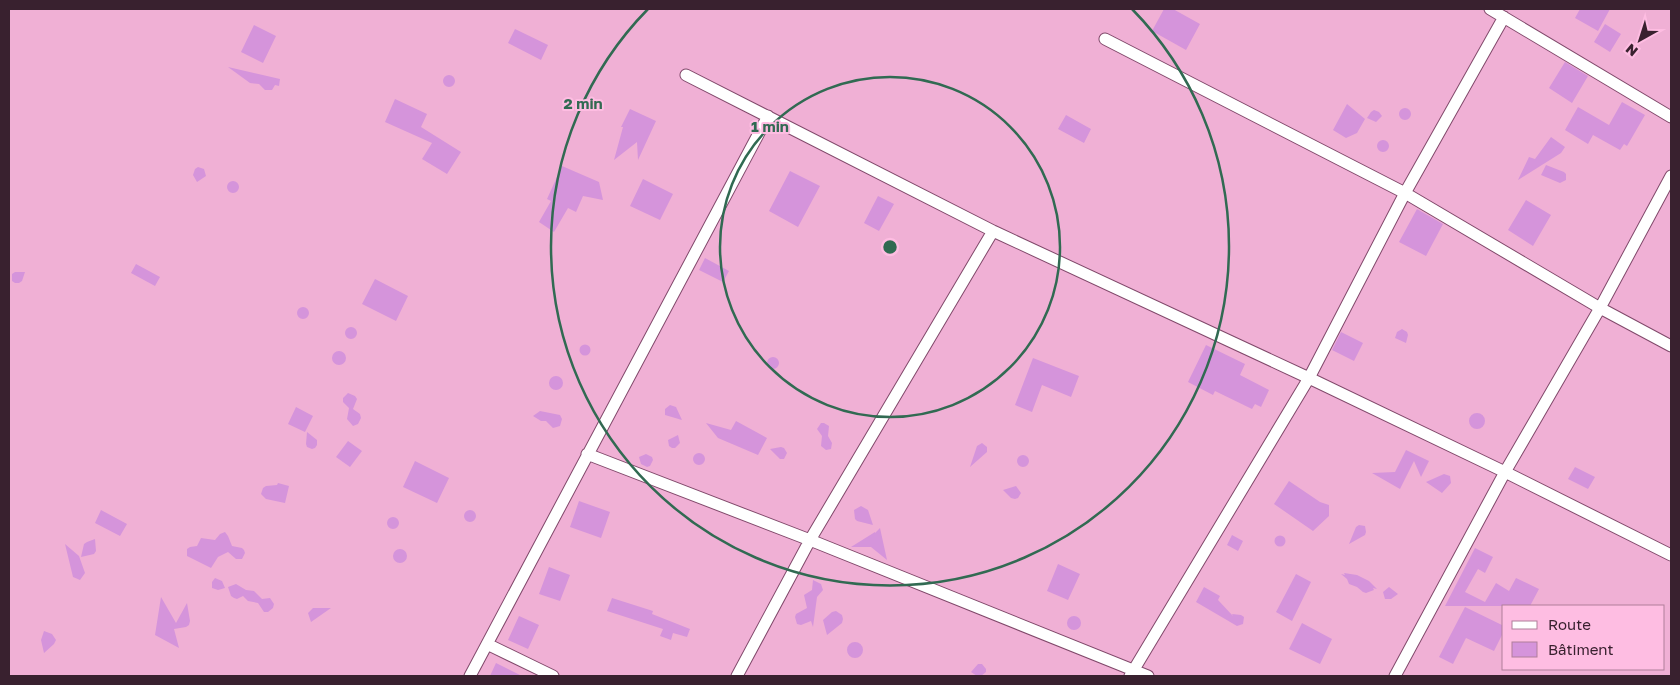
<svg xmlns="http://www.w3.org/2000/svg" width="1680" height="685" font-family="'Golos Text',sans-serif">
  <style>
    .building { fill: #d594db }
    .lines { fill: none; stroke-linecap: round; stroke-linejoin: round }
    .street-casing { stroke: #81496b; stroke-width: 13 }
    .street { stroke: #fff; stroke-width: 11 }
    .ring { fill: none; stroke: #316a52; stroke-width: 2.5 }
    .centre { fill: #316a52; stroke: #febde2; stroke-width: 2.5 }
    .ring-label { font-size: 15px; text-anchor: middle; font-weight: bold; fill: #316a52; stroke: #febde2; stroke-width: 4; stroke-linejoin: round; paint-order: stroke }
  </style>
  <rect width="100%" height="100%" fill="#f0b0d5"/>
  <!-- building -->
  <path class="building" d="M1164 9H1173L1200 24 1186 50 1152 31Z
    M1580 9H1610L1598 31 1575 18Z
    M1605 24 1621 34 1610 52 1594 42Z
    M254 25 276 36 263 63 241 52Z
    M515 29 548 45 541 60 508 43Z
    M1565 62 1588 76 1572 103 1549 88Z
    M228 67 280 79 279 86 275 85 272 90H265L259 84 250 83Z
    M443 81a6 6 0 1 1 12 0a6 6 0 1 1-12 0Z
    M395 99 427 114 421 127 461 152 447 174 422 159 432 143 385 122Z
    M1622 102 1645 115 1627 146 1624 144 1620 150 1593 135 1588 144 1565 130 1578 107 1609 125Z
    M1347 104 1365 119 1357 133 1346 138 1333 130Z
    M1399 114a6 6 0 1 1 12 0a6 6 0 1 1-12 0Z
    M630 109 656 121 638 160 637 142 614 160 623 127H621Z
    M1374 110 1379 112 1382 116 1376 122 1367 118 1371 112Z
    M1066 115 1091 129 1084 143 1058 129Z
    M1551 137 1565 147 1561 153 1518 180 1529 157 1535 159Z
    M1377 146a6 6 0 1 1 12 0a6 6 0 1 1-12 0Z
    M1546 165 1564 172 1566 174V180L1560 183 1541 175Z
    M562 166 599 182 603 200 583 196 576 212 568 208 554 232 539 222 551 201 547 199Z
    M198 167 204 169 206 176 197 182 193 175 195 169Z
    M790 171 820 186 798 227 769 211Z
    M643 179 673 194 660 220 630 206Z
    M227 187a6 6 0 1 1 12 0a6 6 0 1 1-12 0Z
    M878 196 894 204 879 231 864 223Z
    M1526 200 1551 215 1533 246 1508 230Z
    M1417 209 1443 224 1426 256 1399 242Z
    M705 258 729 271 723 282 699 270Z
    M136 264 160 277 155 286 131 273Z
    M15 272H25L22 281 19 283H15L12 281V274Z
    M375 279 408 296 396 321 362 304Z
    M297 313a6 6 0 1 1 12 0a6 6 0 1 1-12 0Z
    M345 333a6 6 0 1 1 12 0a6 6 0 1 1-12 0Z
    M1402 329 1407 332 1408 335 1406 343 1395 338 1397 332Z
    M1341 332 1363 343 1354 361 1332 350Z
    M579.5 350a5.5 5.5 0 1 1 11 0a5.5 5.5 0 1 1-11 0Z
    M1206 345 1245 364 1240 375 1269 390 1261 407 1255 404 1252 409 1215 391 1213 395 1188 382Z
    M332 358a7 7 0 1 1 14 0a7 7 0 1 1-14 0Z
    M767 363a6 6 0 1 1 12 0a6 6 0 1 1-12 0Z
    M1033 358 1079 376 1071 397 1042 385 1032 412 1015 405Z
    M549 383a7 7 0 1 1 14 0a7 7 0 1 1-14 0Z
    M348 393 355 396 357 399 353 409 360 414 361 418 358 424 353 426 347 419 349 408 343 402V398Z
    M670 405 676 407 682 420 665 415V409Z
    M296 407 313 416 305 432 288 424Z
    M540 411 560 415 562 419 560 426 553 428 546 421H541L533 416Z
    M1469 421a8 8 0 1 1 16 0a8 8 0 1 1-16 0Z
    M736 421 767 438 758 455 718 438 706 423 731 430Z
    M821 423H824L829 426 828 436 832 443 831 449 826 450 821 446 822 436 817 429Z
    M307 432 317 440V445L315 448 312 449 307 447 306 444Z
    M678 435 680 443 675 448H672L669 446 668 440Z
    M348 441 362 451 350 467 336 457Z
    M982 443 987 447V452L970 467 977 446Z
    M781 447 784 448 787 453 784 459H780L770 449Z
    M1406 450 1429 461 1421 477 1414 461 1400 489 1372 473 1395 472Z
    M693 459a6 6 0 1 1 12 0a6 6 0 1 1-12 0Z
    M646 454 652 457 653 460 650 466 647 467 641 464 639 457Z
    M1017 461a6 6 0 1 1 12 0a6 6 0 1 1-12 0Z
    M415 461 449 478 437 503 403 487Z
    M1575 467 1595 477 1588 489 1568 479Z
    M1444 474 1450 476 1451 483 1442 493 1426 482Z
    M1289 481 1320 502 1329 505V516L1313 531 1274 504Z
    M278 483 289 486 285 503 266 499 261 494 263 488 266 486 277 485Z
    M1016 486 1021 493 1018 498 1015 499 1011 498 1003 490Z
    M579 501 610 512 601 538 570 527Z
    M861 506 868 510 873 525 857 521 855 519 854 510Z
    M464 516a6 6 0 1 1 12 0a6 6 0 1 1-12 0Z
    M101 510 127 524 120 536 95 523Z
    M387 523a6 6 0 1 1 12 0a6 6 0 1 1-12 0Z
    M1359 525 1365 526 1366 532 1365 535 1349 544 1356 527Z
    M880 528 887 560 871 547H851L875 532V533Z
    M225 532 228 536 232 546 242 548 244 550 245 553 242 559H236L228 552 218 557 211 568 187 556V549L190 547 197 546 201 538 215 540 220 534Z
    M1232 535 1243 541 1238 551 1227 545Z
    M1274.5 541a5.5 5.5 0 1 1 11 0a5.5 5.5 0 1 1-11 0Z
    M95 539 96 551 94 554 81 557 84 544 87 542Z
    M65 544 79 556 85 573 80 580 73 577Z
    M1475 548 1493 557 1485 573 1478 569 1465 592 1485 602 1496 583 1509 591 1516 578 1539 589 1530 606H1445Z
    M393 556a7 7 0 1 1 14 0a7 7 0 1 1-14 0Z
    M1058 564 1080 574 1068 600 1047 591Z
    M549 567 570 575 560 601 539 594Z
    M1344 573 1357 575 1369 581 1377 589 1373 588 1374 590 1366 593 1363 592 1357 587 1349 584 1347 579 1341 574 1345 575Z
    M1296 574 1311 582 1292 621 1276 612Z
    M215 578 222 581 225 588 218 590 212 588V582Z
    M813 580 821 584 823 590 817 597 813 627 811 621 801 625 797 624 795 617 796 614 807 608 804 595 812 590Z
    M236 584 246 590 254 591 262 599 270 598 274 604 273 608 268 612H264L258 603 248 601 243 596 237 599 234 598 231 596 228 587Z
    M1204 587 1220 596 1218 600 1233 616 1232 614 1241 615 1244 617 1243 624 1237 626 1196 602Z
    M1389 587 1398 594 1391 599H1385L1383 592Z
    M161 597 176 623 187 603 190 621 189 625 186 627 174 629 179 648 155 635Z
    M612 598 653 611 652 614 690 629 687 637 673 633 671 640 660 636 663 629 607 611Z
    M1465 607 1504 626V631L1494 651 1466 638 1453 664 1439 657Z
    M313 608H331L311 622 308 613Z
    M836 611 842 615 843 619 842 623 827 635 823 620 832 612Z
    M519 616 539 625 528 649 508 640Z
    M1067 623a7 7 0 1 1 14 0a7 7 0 1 1-14 0Z
    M1302 623 1332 639 1320 664 1289 649Z
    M44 631 52 634 56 640 54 644 44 653 41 640Z
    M847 650a8 8 0 1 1 16 0a8 8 0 1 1-16 0Z
    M496 663 522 676H490Z
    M978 664H982L986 669V672L981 676H977L971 672Z"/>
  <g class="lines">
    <!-- street casing -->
    <g class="street-casing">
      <path id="street" d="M1490 9 1671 117
        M1105 39 1405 193 1600 308 1671 346
        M686 75 993 231 1309 378 1505 472 1671 555
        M587 454 810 540 1148 676
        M487 644 553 676
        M470 676 768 116
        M737 676 810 540 993 231
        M1130 676 1309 378 1405 193 1504 17
        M1395 676 1505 472 1600 308 1671 176"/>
    </g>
    <!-- street -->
    <use href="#street" class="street"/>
  </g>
  <!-- distance rings -->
  <g class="ring">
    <circle cx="890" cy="247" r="170"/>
    <path d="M1132 9A339 339 0 1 1 648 9"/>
  </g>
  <circle cx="890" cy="247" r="8" class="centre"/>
  <g class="ring-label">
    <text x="583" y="109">2 min</text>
    <text x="770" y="132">1 min</text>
  </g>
  <!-- border -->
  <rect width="1680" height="685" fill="none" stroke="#39212f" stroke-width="20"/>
  <!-- legend -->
  <rect x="1502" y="605" width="162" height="65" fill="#febde2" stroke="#af7f9a"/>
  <rect x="1512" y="621" width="25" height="8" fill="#ffffff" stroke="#af7f9a"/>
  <text x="1548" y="630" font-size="15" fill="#39212f">Route</text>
  <rect x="1512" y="642" width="25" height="15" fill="#d594db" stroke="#af7f9a"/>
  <text x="1548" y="655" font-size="15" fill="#39212f">Bâtiment</text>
  <!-- north arrow -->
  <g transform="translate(1640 40) rotate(219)" stroke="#febde2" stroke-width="4" paint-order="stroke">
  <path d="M0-4L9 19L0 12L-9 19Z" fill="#39212f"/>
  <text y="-8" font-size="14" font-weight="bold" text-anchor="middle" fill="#39212f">N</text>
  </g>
</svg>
